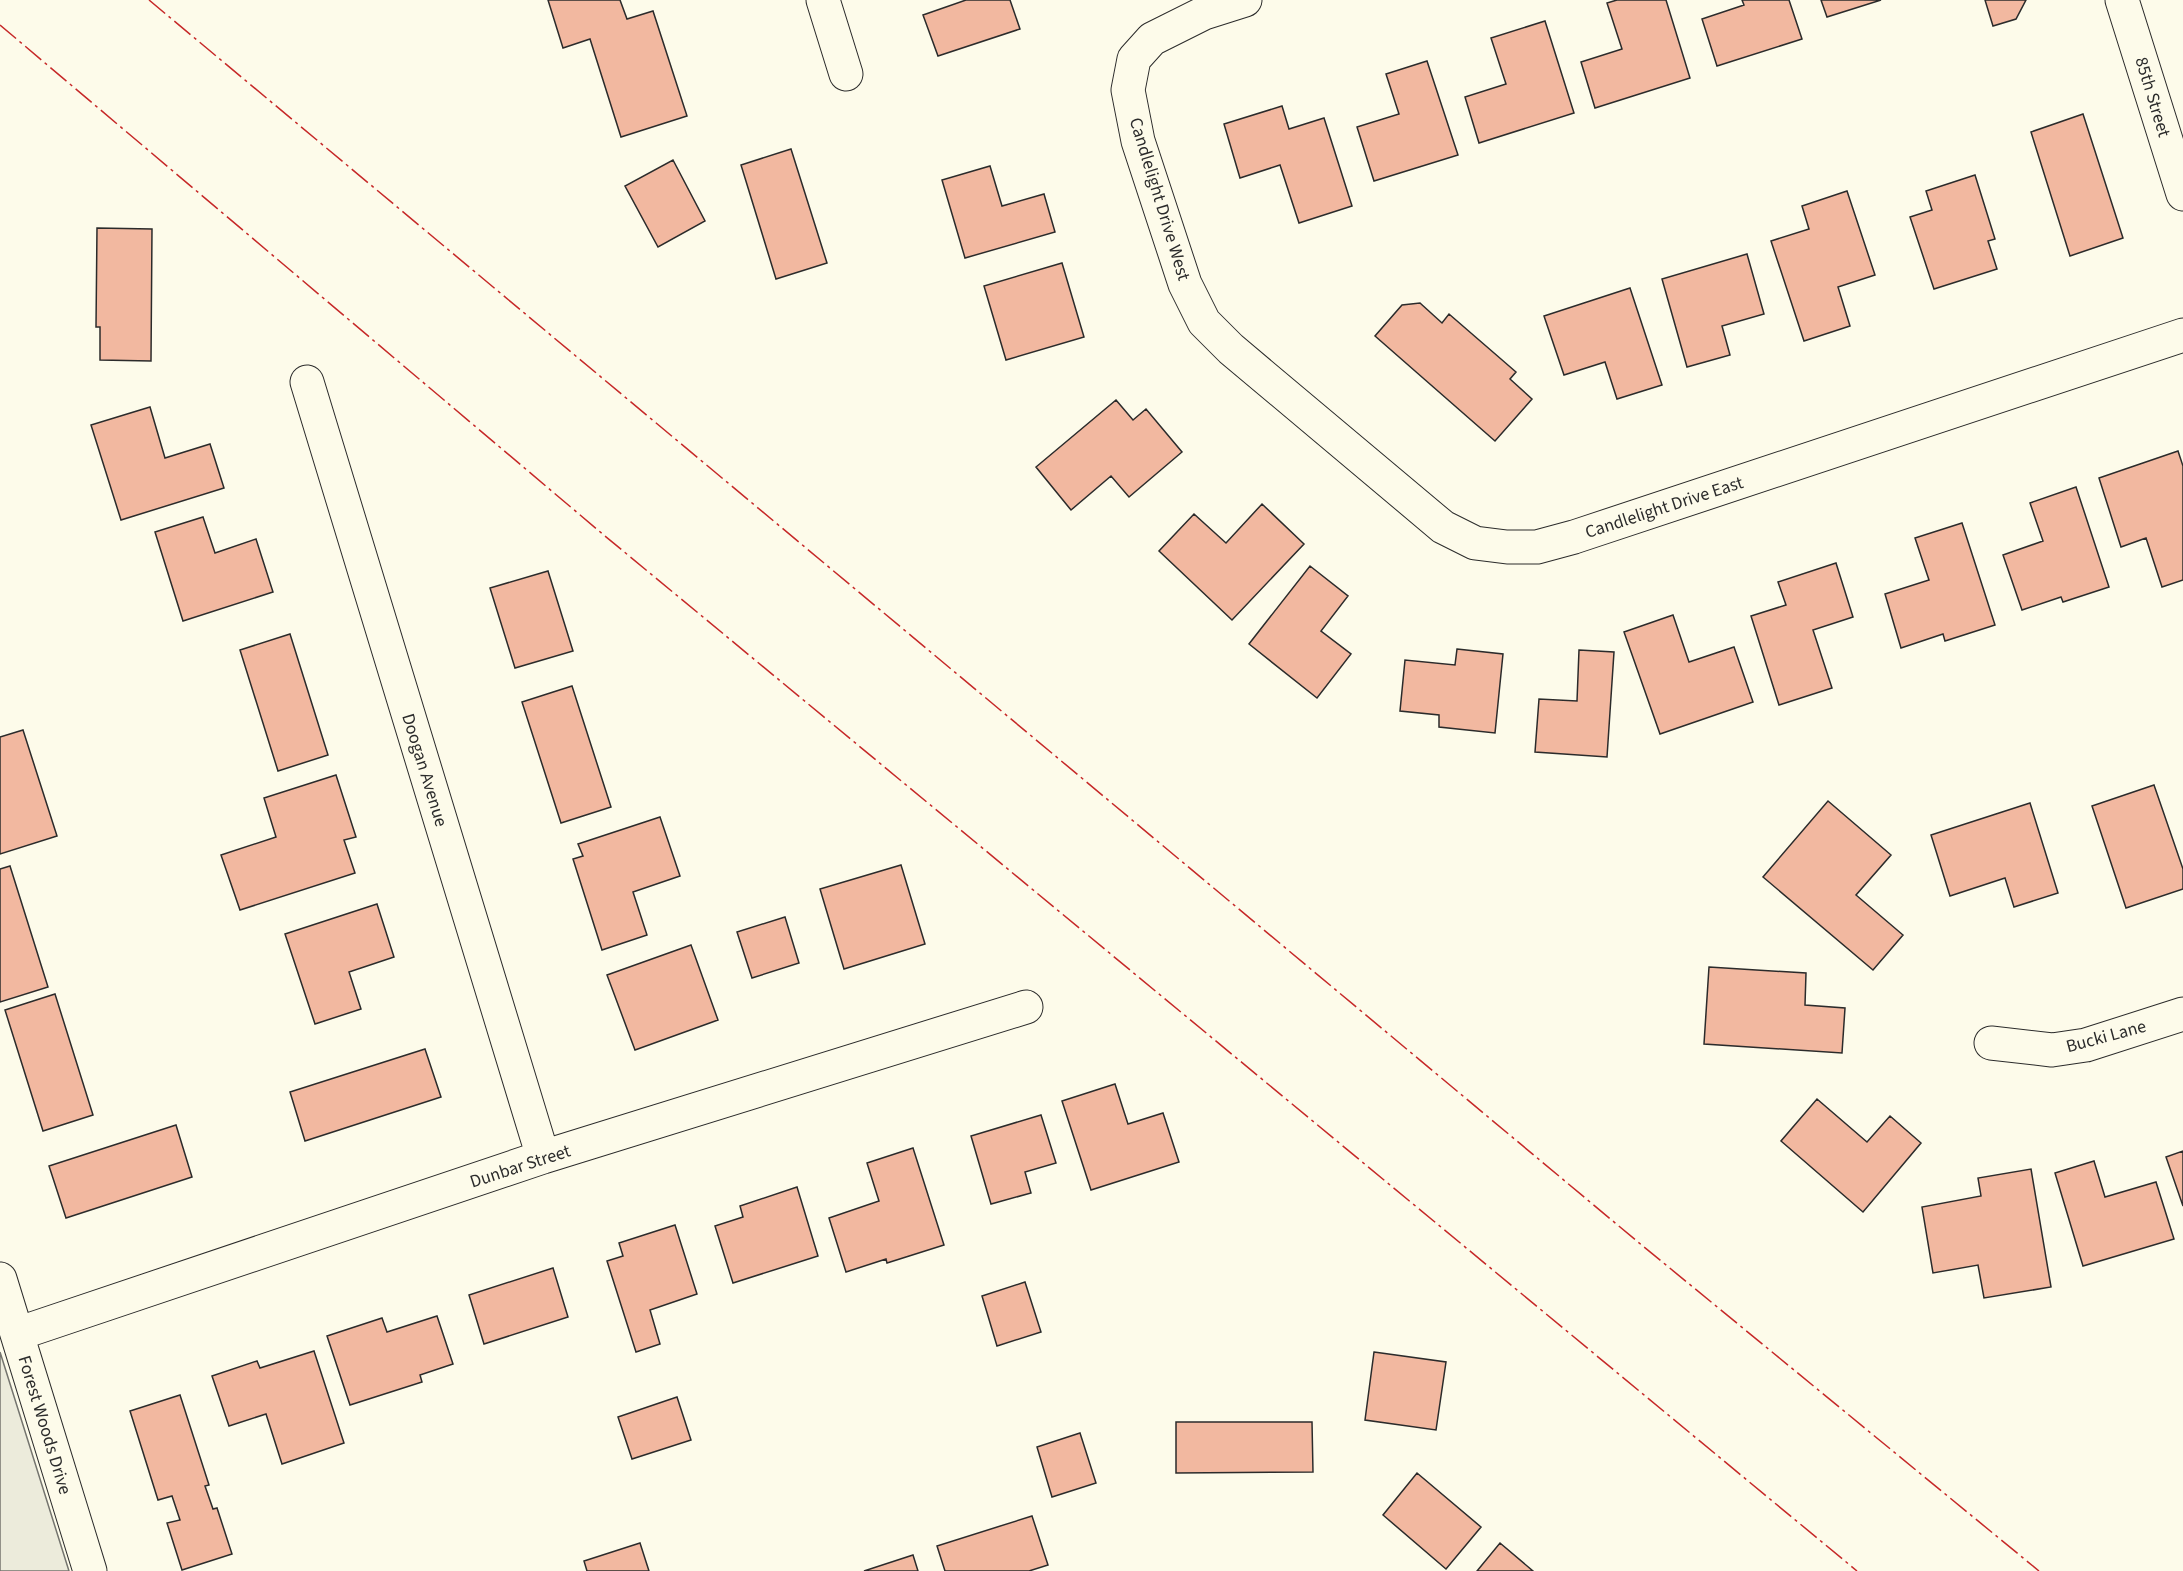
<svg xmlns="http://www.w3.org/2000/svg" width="2183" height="1571" font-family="'Source Sans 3',sans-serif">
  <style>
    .green { fill: #ecebdb; stroke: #74746e; stroke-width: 1.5 }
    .building { fill: #f2b8a0; stroke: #2b2b2b; stroke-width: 1.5 }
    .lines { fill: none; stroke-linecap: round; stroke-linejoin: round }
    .minor-casing { stroke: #2b2b2b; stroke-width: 35 }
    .minor { stroke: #fdfbea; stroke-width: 33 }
    .power { stroke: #c62828; stroke-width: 1.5; stroke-dasharray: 21 4.5 3 4.5; stroke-linecap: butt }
    .labels { text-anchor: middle; stroke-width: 4.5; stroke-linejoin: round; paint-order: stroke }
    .street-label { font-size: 18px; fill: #2b2b2b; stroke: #fdfbea }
  </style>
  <rect width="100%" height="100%" fill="#fdfbea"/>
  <!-- green -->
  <path class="green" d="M0 1352 69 1571H0Z"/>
  <!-- building -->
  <path class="building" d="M548 0H620L627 19 653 11 687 116 621 137 590 39 563 48Z
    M966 0H1010L1020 29 938 56 923 15Z
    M1617 0H1666L1690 78 1595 108 1581 62 1622 49 1607 3Z
    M1742 0H1789L1802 39 1717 66 1702 19 1744 5Z
    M1821 0H1881L1827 17Z
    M1985 0H2026L2016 19 1993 26Z
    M1545 21 1574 113 1479 143 1465 97 1506 84 1491 38Z
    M1427 61 1458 155 1374 181 1357 127 1399 114 1386 74Z
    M1282 106 1289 129 1324 118 1352 206 1299 223 1280 165 1240 178 1224 124Z
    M2083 114 2123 238 2070 256 2031 132Z
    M791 149 827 263 776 279 741 165Z
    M673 160 705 221 658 247 625 186Z
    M990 166 1002 206 1044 194 1055 232 965 258 942 180Z
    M1975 175 1995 239 1988 241 1997 269 1934 289 1910 217 1932 210 1926 191Z
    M1847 191 1875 275 1838 287 1850 326 1804 341 1771 241 1809 229 1802 206Z
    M97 228 152 229 151 361 100 360V327H96Z
    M1747 254 1764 314 1722 326 1730 355 1687 367 1662 279Z
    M1062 263 1084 337 1006 360 984 286Z
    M1630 288 1662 385 1617 399 1605 362 1564 375 1544 316Z
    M1420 303 1442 323 1449 314 1516 372 1510 379 1532 399 1495 441 1375 336 1402 305Z
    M1116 400 1133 420 1146 409 1182 452 1129 497 1111 476 1071 510 1036 467Z
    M150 407 165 458 210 444 224 488 121 520 91 425Z
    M2178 451 2183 466V580L2162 587 2146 538 2121 547 2099 478Z
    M2076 487 2109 587 2063 602 2061 597 2022 610 2003 555 2043 541 2030 503Z
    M1262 504 1304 544 1232 620 1159 551 1194 514 1226 543Z
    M203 517 215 553 256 539 273 592 183 621 155 532Z
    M1962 523 1995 625 1945 641 1943 634 1901 648 1885 594 1929 580 1915 538Z
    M1836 563 1853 617 1813 630 1832 688 1779 705 1751 616 1786 605 1778 582Z
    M1310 566 1348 596 1321 631 1351 654 1317 698 1249 644Z
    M548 571 573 651 515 668 490 588Z
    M1673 615 1689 662 1734 647 1753 702 1660 734 1624 632Z
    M290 634 328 755 278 771 240 650Z
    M1457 649 1503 654 1495 733 1439 727V715L1400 711 1405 660 1455 665Z
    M1579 650 1614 652 1607 757 1535 752 1539 699 1577 701Z
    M572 686 611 807 561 823 522 702Z
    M23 730 57 836 0 854V737Z
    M336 775 356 837 344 840 355 873 240 910 221 855 276 837 264 798Z
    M2154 785 2183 869V889L2126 908 2092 806Z
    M1828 801 1891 855 1856 895 1903 935 1873 970 1763 877Z
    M2030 803 2058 893 2014 907 2005 878 1950 896 1931 835Z
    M660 817 680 876 633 892 647 935 602 950 573 859 583 856 578 844Z
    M901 865 925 944 844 969 820 889Z
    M10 866 48 987 0 1002V869Z
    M377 904 394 957 349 972 361 1009 315 1024 285 934Z
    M785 917 799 963 752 978 737 932Z
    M691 945 718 1020 635 1050 607 975Z
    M1709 967 1806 973 1805 1005 1845 1008 1842 1053 1704 1044Z
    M55 994 93 1115 43 1131 5 1010Z
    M425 1049 441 1097 305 1141 290 1092Z
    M1115 1084 1128 1124 1163 1113 1179 1162 1091 1190 1062 1101Z
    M1817 1099 1867 1142 1890 1116 1921 1143 1863 1212 1781 1141Z
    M1041 1115 1056 1163 1025 1172 1031 1193 991 1204 971 1136Z
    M176 1125 192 1177 66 1218 49 1166Z
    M913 1148 944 1245 887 1263 886 1259 846 1272 829 1218 879 1201 867 1163Z
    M2183 1151V1206L2166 1157Z
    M2094 1161 2105 1197 2156 1182 2174 1239 2083 1266 2055 1173Z
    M2031 1169 2051 1287 1984 1298 1978 1265 1933 1273 1922 1207 1981 1196 1978 1178Z
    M797 1187 818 1256 733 1283 715 1226 743 1217 740 1206Z
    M675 1225 697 1294 650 1310 660 1344 636 1352 607 1261 623 1256 619 1243Z
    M553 1268 568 1317 484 1344 469 1295Z
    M1025 1282 1041 1332 997 1346 982 1296Z
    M437 1316 453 1364 420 1375 422 1382 350 1405 327 1336 382 1318 387 1332Z
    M314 1351 344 1443 282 1464 266 1414 229 1426 212 1376 257 1361 260 1368Z
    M1374 1352 1446 1362 1436 1430 1365 1420Z
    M180 1395 209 1485 205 1486 213 1509 217 1508 232 1554 182 1570 167 1523 180 1520 172 1496 158 1500 130 1411Z
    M677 1397 691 1440 632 1459 618 1417Z
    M1176 1422H1312L1313 1472 1176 1473Z
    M1080 1433 1096 1483 1052 1497 1037 1447Z
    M1417 1473 1481 1527 1446 1569 1383 1515Z
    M1032 1516 1048 1565 1029 1571H945L937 1546Z
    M640 1543 649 1571H587L584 1561Z
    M1500 1543 1533 1571H1477Z
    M913 1555 918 1571H864Z"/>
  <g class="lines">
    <!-- minor casing -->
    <g class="minor-casing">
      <path id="minor" d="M823 0 846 74
        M1245 0 1204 13 1152 39 1134 59 1128 90 1138 141 1185 284 1204 322 1231 349 1443 527 1475 543 1507 547H1537L1574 537 2183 335
        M2122 0 2183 194
        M307 382 543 1157
        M1991 1043 2052 1050 2086 1045 2183 1014
        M0 1279 90 1571
        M17 1334 543 1157 1026 1007"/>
    </g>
    <!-- minor -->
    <use href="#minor" class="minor"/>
    <!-- power -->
    <path class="power" d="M149 0 1638 1242 2039 1571
      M0 25 605 536 1857 1571"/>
  </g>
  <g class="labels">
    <!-- street labels -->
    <g class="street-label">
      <text transform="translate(2153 97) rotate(73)" y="6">85th Street</text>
      <text transform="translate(1160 199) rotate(73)" y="6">Candlelight Drive West</text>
      <text transform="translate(1664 507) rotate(-18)" y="6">Candlelight Drive East</text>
      <text transform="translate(425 770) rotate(73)" y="6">Doogan Avenue</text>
      <text transform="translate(2106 1036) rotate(-15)" y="6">Bucki Lane</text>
      <text transform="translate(520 1166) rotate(-18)" y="6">Dunbar Street</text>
      <text transform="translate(45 1425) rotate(73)" y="6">Forest Woods Drive</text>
    </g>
  </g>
</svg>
